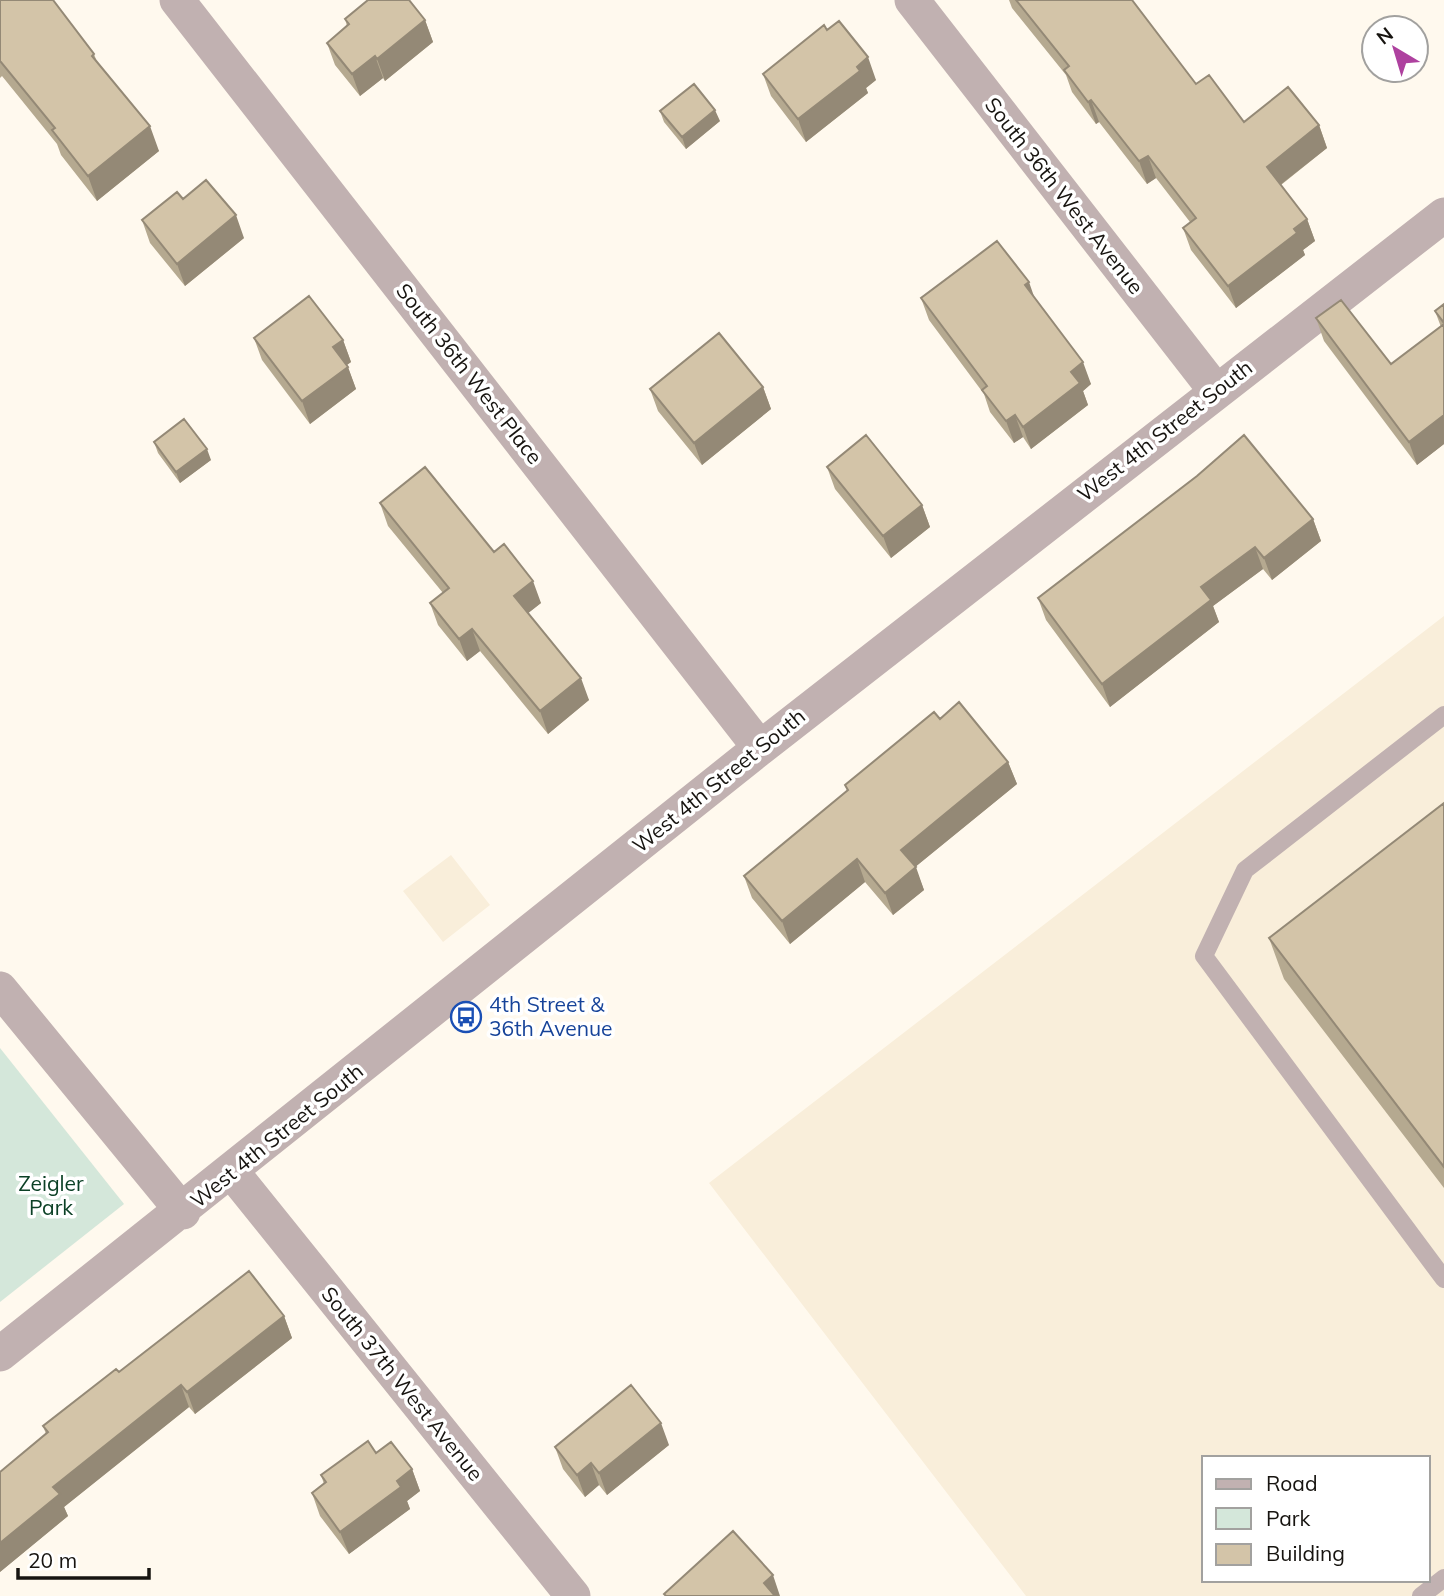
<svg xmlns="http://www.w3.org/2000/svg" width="1444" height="1596" font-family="Mulish,sans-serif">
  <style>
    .built { fill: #f9eeda; fill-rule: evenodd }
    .green { fill: #d4e7da }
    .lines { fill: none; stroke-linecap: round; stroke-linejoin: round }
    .lane { stroke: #c1b1b1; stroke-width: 18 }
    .street { stroke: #c1b1b1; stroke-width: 35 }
    .wall { fill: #b5a990 }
    .shaded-wall { fill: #948976 }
    .building { fill: #d3c4a8; stroke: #948976; stroke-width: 2 }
    .labels { text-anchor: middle; stroke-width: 7; stroke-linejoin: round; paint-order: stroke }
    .street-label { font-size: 21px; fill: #171410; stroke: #fff }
    .transit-label { font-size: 21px; fill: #164399; stroke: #fff; text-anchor: start }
    .park-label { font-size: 21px; fill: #0b4025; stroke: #fff }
  </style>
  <rect width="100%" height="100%" fill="#fff9ee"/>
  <!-- built -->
  <path class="built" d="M1444 616V1596H1026L709 1183ZM1204 1458H1428V1580H1204Z
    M451 855 490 905 443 942 403 891Z"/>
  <!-- green -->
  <path class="green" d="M0 1048 124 1204 0 1302Z"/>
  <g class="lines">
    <!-- lane -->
    <path class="lane" d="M1444 715 1245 870 1204 956 1444 1279
      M1421 1596 1444 1578"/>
    <!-- street -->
    <path class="street" d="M177 0 760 748
      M912 0 1216 391
      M0 989 183 1212
      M232 1172 573 1596
      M0 1354 760 748 1444 215"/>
  </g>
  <!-- wall -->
  <path class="wall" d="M0 0 94 54 97 62 159 151 97 201 61 155 57 144 2 76 0 78Z
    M1009 0H1132L1196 84 1244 122 1319 125 1327 148 1281 185 1307 219 1315 241 1303 250 1305 255 1236 308 1191 250 1183 228 1190 222 1156 178 1147 184 1099 122 1096 124 1072 92 1066 75 1012 8Z
    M345 19 425 20 433 42 385 81 383 78 360 96 335 65 327 43 347 26Z
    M827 30 876 80 866 88 868 93 806 142 771 96 763 74Z
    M660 111 720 121 686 149 664 122Z
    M142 220 244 238 185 286 150 243Z
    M921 298H1035L1091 384 1083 391 1088 405 1031 449 1023 437 1014 443 990 412 984 394 929 320Z
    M1444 304V444L1417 465 1324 341 1316 318 1391 364 1441 327 1435 311Z
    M254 338 343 340 351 362 347 365 356 389 310 424 262 360Z
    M763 387 771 409 702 465 658 411 650 389Z
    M154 442 211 460 180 483 158 453Z
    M827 467 922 505 930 527 891 558 835 489Z
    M380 503 494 552 541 603 528 613 589 700 548 734 480 651 467 661 438 625 430 603 443 593 388 526Z
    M1313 519 1321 541 1272 580 1263 569 1213 606 1219 622 1110 707 1046 620 1038 598Z
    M1008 762 1017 784 915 867 924 890 893 915 865 882 790 944 752 898 744 876 847 791 845 785Z
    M1444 803V1188L1284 979 1269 938Z
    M284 1316 292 1338 195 1414 189 1407 64 1507 68 1516 0 1572 46 1434 43 1426Z
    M669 1445 607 1495 599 1485 585 1497 563 1469 555 1447Z
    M376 1453 412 1469 420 1491 407 1501 410 1509 349 1554 320 1516 312 1493 324 1484 321 1475Z"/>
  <!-- shaded-wall -->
  <path class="shaded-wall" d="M425 20 433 42 385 81 377 59Z
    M375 56 383 78 360 96 352 74Z
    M868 57 876 80 866 88 868 93 806 142 798 119 857 67Z
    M1091 100 1099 122 1096 124 1088 102Z
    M715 110 720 121 686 149 682 137Z
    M1319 125 1327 148 1275 189 1267 167Z
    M150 126 159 151 97 201 88 176Z
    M1148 156 1156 178 1147 184 1139 161Z
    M236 215 244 238 185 286 177 264Z
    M1307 219 1315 241 1303 250 1305 255 1236 308 1228 286Z
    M1029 282 1037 305 1025 285Z
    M343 340 351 362 341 369 333 347Z
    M1083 362 1091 384 1083 391 1088 405 1031 449 1023 427 1071 372Z
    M348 367 356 389 310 424 302 401Z
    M763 387 771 409 702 465 694 443Z
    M1015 415 1023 437 1014 443 1006 421Z
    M1444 415V444L1417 465 1409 442Z
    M207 449 211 460 180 483 176 472Z
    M922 505 930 527 891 558 883 536Z
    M1313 519 1321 541 1272 580 1264 558Z
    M1255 547 1263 569 1213 606 1219 622 1110 707 1102 684 1201 587Z
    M533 581 541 603 522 618 514 596Z
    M472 629 480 651 467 661 459 639Z
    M581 678 589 700 548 734 540 711Z
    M1008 762 1017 784 909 872 901 850Z
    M857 859 865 882 790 944 782 921Z
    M916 867 924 890 893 915 885 893Z
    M284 1316 292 1338 195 1414 187 1392Z
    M181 1385 189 1407 64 1507 68 1516 0 1572V1543L53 1487Z
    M661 1423 669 1445 607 1495 599 1473Z
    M591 1463 599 1485 585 1497 577 1475Z
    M412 1469 420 1491 407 1501 410 1509 349 1554 340 1532 397 1481Z
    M773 1575 780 1596H769L764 1583Z"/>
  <!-- building -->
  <path class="building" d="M0 0H53L94 54 92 56 150 126 88 176 52 130 55 128 0 61Z
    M368 0H409L425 20 377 59 375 56 352 74 327 43 349 24 345 19Z
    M1016 0H1132L1196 84 1209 75 1244 122 1288 87 1319 125 1267 167 1307 219 1294 229 1297 233 1228 286 1183 228 1196 218 1148 156 1139 161 1091 100 1088 102 1064 70 1069 66Z
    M839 21 868 57 857 67 860 71 798 119 763 74 824 25 827 30Z
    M694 84 715 110 682 137 660 111Z
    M206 180 236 215 177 264 142 220 177 192 183 199Z
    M997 241 1029 282 1025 285 1083 362 1071 372 1080 383 1023 427 1015 415 1006 421 982 390 987 386 921 298Z
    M309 296 343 340 333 347 348 367 302 401 254 338Z
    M1341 300 1391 364 1444 324V415L1409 442 1316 318Z
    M1444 304V323L1435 311Z
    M719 333 763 387 694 443 650 389Z
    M184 419 207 449 176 472 154 442Z
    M866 435 922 505 883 536 827 467Z
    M1244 435 1313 519 1264 558 1255 547 1201 587 1211 600 1102 684 1038 598 1197 476Z
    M425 467 494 552 504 544 533 581 514 596 581 678 540 711 472 629 459 639 430 603 449 588 380 503Z
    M959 702 1008 762 901 850 916 867 885 893 857 859 782 921 744 876 848 790 845 785 934 712 940 719Z
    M1444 803V1167L1269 938Z
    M249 1271 284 1316 187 1392 181 1385 53 1487 60 1494 0 1543V1472L48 1432 43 1426 116 1369 119 1372Z
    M631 1385 661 1423 599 1473 591 1463 577 1475 555 1447Z
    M368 1441 376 1453 391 1442 412 1469 397 1481 401 1487 340 1532 312 1493 326 1482 321 1475Z
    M733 1531 773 1575 764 1583 775 1596H666L664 1594Z"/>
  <!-- icons -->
  <defs>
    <g id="bus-ring" transform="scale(1.575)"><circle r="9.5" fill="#fff" stroke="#1a4fb4" stroke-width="1.5"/><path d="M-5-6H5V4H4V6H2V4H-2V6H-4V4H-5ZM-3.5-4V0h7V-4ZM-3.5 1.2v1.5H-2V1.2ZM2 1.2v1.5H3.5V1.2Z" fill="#1a4fb4"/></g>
  </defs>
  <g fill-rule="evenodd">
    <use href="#bus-ring" x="466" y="1017"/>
  </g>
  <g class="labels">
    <!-- street labels -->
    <g class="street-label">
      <text transform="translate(1064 196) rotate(52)" y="7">South 36th West Avenue</text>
      <text transform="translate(469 374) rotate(52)" y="7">South 36th West Place</text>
      <text transform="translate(1165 431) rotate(-38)" y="7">West 4th Street South</text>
      <text transform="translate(719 781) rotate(-39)" y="7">West 4th Street South</text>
      <text transform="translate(277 1136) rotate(-39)" y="7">West 4th Street South</text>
      <text transform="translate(402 1384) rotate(51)" y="7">South 37th West Avenue</text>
    </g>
    <!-- transit labels -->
    <g class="transit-label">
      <text x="489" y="1012">4th Street &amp;<tspan x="489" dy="24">36th Avenue</tspan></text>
    </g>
    <!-- park labels -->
    <g class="park-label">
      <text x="51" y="1191">Zeigler<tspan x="51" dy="24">Park</tspan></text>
    </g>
  </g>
  <!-- legend -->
  <rect x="1202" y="1456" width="228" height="126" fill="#ffffff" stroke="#a2a19f" stroke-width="2"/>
  <rect x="1216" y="1479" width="35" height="10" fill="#c1b1b1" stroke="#a2a19f" stroke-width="2"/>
  <text x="1266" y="1491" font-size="21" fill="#171410">Road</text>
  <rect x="1216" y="1508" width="35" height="21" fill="#d4e7da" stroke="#a2a19f" stroke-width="2"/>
  <text x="1266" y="1526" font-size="21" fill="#171410">Park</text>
  <rect x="1216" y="1544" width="35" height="21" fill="#d3c4a8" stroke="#a2a19f" stroke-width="2"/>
  <text x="1266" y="1561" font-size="21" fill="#171410">Building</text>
  <!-- north arrow -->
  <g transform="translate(1395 49) rotate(322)"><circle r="33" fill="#ffffff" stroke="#a2a19f" stroke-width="2"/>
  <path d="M0-5L12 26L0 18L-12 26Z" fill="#ae419f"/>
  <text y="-10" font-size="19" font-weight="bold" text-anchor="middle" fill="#171410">N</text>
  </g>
  <!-- scale -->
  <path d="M18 1568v10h131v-10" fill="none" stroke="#171410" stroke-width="3.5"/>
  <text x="28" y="1568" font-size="21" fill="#171410" stroke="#ffffff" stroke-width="5" paint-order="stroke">20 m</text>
</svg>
